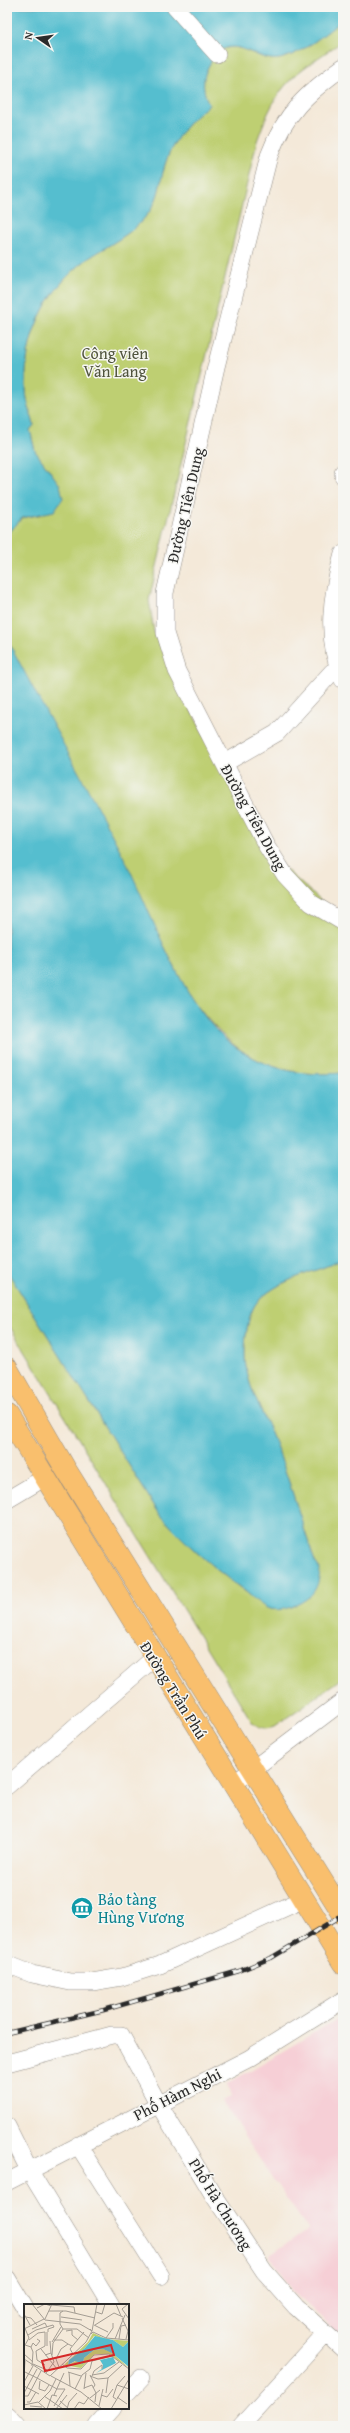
<svg xmlns="http://www.w3.org/2000/svg" width="350" height="2433" font-family="'Gentium Book Plus',serif">
  <style>
    .built { fill: #f6cfd6 }
    .green { fill: #becf72; stroke: #747d4e }
    .water { fill: #54becf; stroke: #40747d }
    .lines { fill: none; stroke-linecap: round; stroke-linejoin: round }
    .minor-casing { stroke: #908a82; stroke-width: 18 }
    .major-casing { stroke: #908a82; stroke-width: 22 }
    .minor { stroke: #fff; stroke-width: 17 }
    .major { stroke: #f9bf6d; stroke-width: 21 }
    .rail-casing { stroke: #2b2b2b; stroke-width: 4.5 }
    .rail { stroke: #f6f6f2; stroke-width: 3; stroke-dasharray: 9; stroke-linecap: butt }
    .labels { text-anchor: middle; stroke-width: 3; stroke-linejoin: round; paint-order: stroke }
    .park-label { font-size: 16px; fill: #50543d; stroke: #f6f6f2 }
    .street-label { font-size: 16px; fill: #2b2b2b; stroke: #f6f6f2 }
    .culture-label { font-size: 16px; fill: #0d838f; stroke: #f6f6f2; text-anchor: start }
    .inset-road { fill: none; stroke: #a49d93; stroke-width: 1 }
    .view { fill: #d62828; fill-opacity: 0.15; stroke: #d62828; stroke-width: 2 }
    .inset-edge { fill: none; stroke: #2b2b2b; stroke-width: 2 }
  </style>
  <rect width="100%" height="100%" fill="#f6f6f2"/>
  <filter id="ink" filterUnits="userSpaceOnUse"><feTurbulence type="fractalNoise" baseFrequency=".025" numOctaves="2"/><feDisplacementMap in="SourceGraphic" scale="8" xChannelSelector="R" yChannelSelector="G"/><feConvolveMatrix kernelMatrix="1 2 1 2 8 2 1 2 1" color-interpolation-filters="sRGB"/></filter>
  <filter id="wash" filterUnits="userSpaceOnUse"><feTurbulence type="fractalNoise" baseFrequency=".012" numOctaves="4" result="noise"/><feDisplacementMap in="SourceGraphic" scale="16" xChannelSelector="R" yChannelSelector="G"/><feGaussianBlur stdDeviation="0.9" result="paint"/><feColorMatrix in="noise" values="0 0 0 0 0 0 0 0 0 0 0 0 0 0 0 0 0 1.4 0 .05"/><feComposite in="paint" operator="in"/></filter>
  <g filter="url(#wash)">
    <rect width="100%" height="100%" fill="#f4e9d9"/>
    <!-- built -->
    <path class="built" d="M341 2017 343 2020V2337L295 2294 269 2255 308 2229 266 2169 222 2101 231 2096 227 2084Z"/>
    <!-- green -->
    <path class="green" d="M343 20V41C293 75 278 81 257 141L149 600 154 632 193 714 265 851 343 921V1073C269 1079 231 1053 189 995L7 639V535L22 518 44 514 60 485 35 451 30 430 34 425C31 413 26 401 26 389 23 338 45 291 86 260 109 244 133 235 150 211 159 198 160 183 164 168 171 142 188 121 209 105 202 91 201 79 209 64 232 25 256 67 283 58 305 52 325 33 343 20Z
      M7 1238V1271L159 1513C191 1551 228 1580 268 1608L279 1609 320 1569 315 1562C301 1521 289 1478 273 1438 264 1415 250 1392 246 1367 243 1350 246 1312 259 1300 283 1277 315 1273 343 1259V1678L275 1726C266 1729 260 1729 252 1722L7 1322Z"/>
    <!-- water -->
    <path class="water" d="M7 7H343V20C325 33 305 52 283 58 255 67 231 23 208 67 201 80 203 92 209 105 188 121 171 142 164 168 160 183 159 198 150 211 133 235 109 244 86 260 45 291 23 338 26 389 26 401 31 413 34 425L30 430 35 451 60 485 63 498 54 511 22 518 7 535Z
      M7 639C44 710 84 780 121 852 151 909 182 1009 234 1046 270 1071 301 1076 343 1073V1259C315 1273 283 1277 259 1300 246 1312 243 1350 246 1367 250 1392 264 1415 273 1438 289 1478 301 1521 315 1562L320 1569C319 1585 315 1595 300 1603 290 1608 281 1611 270 1609 262 1607 252 1597 245 1591 213 1568 185 1544 159 1513L7 1271Z"/>
  </g>
  <g filter="url(#ink)">
    <g class="lines">
      <!-- minor casing -->
      <g class="minor-casing">
        <path id="minor" d="M175 7 217 54
          M343 67C306 94 285 113 269 156L216 367 165 593V633L177 671 266 845 285 875 311 903 343 922
          M343 472V476
          M343 554C331 596 325 639 343 680
          M225 763 277 733 332 672 338 669
          M7 1500 44 1478
          M232 1785 343 1701
          M7 1786 154 1658
          M7 1964 32 1974 70 1982H92L122 1977 160 1965 304 1899
          M7 2063 112 2035H121L158 2103 214 2196 264 2271 296 2307 343 2349
          M7 2126 29 2170 111 2305
          M78 2145 161 2276
          M7 2182 250 2058 343 2000
          M7 2278 25 2308
          M128 2392 141 2378
          M7 2415 17 2426
          M97 2426 113 2408
          M241 2426 325 2334"/>
      </g>
      <!-- major casing -->
      <g class="major-casing">
        <path id="major" d="M7 1368 65 1468 343 1914
          M7 1415 343 1963"/>
      </g>
      <!-- minor -->
      <use href="#minor" class="minor"/>
      <!-- major -->
      <use href="#major" class="major"/>
      <!-- rail casing -->
      <g class="rail-casing">
        <path id="rail" d="M7 2033 104 2010 239 1971 271 1958 343 1915"/>
      </g>
      <!-- rail -->
      <use href="#rail" class="rail"/>
    </g>
  </g>
  <!-- icons -->
  <defs>
    <g id="museum-disc" transform="scale(1.15)"><circle r="9.5" fill="#0f9aa8" stroke="#f6f6f2"/><path d="M0-6L6-3V-2H-6V-3ZM-5-1h2V3h-2ZM-1-1h2V3h-2ZM3-1h2V3H3ZM-6 4H6V6H-6Z" fill="#fff"/></g>
  </defs>
  <g fill-rule="evenodd">
    <use href="#museum-disc" x="82" y="1908"/>
  </g>
  <g class="labels">
    <!-- park labels -->
    <g class="park-label">
      <text x="115" y="359">Công viên<tspan x="115" dy="18">Văn Lang</tspan></text>
    </g>
    <!-- street labels -->
    <g class="street-label">
      <text transform="translate(185 505) rotate(-77)" y="6">Đường Tiên Dung</text>
      <text transform="translate(254 817) rotate(61)" y="6">Đường Tiên Dung</text>
      <text transform="translate(174 1690) rotate(58)" y="6">Đường Trần Phú</text>
      <text transform="translate(177 2094) rotate(-27)" y="6">Phố Hàm Nghi</text>
      <text transform="translate(221 2204) rotate(58)" y="6">Phố Hà Chương</text>
    </g>
    <!-- culture labels -->
    <g class="culture-label">
      <text x="98" y="1905">Bảo tàng<tspan x="98" dy="18">Hùng Vương</tspan></text>
    </g>
  </g>
  <!-- overview -->
  <g transform="translate(24 2304)">
    <rect width="105" height="105" fill="#f4e9d9"/>
    <path d="M69 29 82 35 105 37 99 43 89 36 70 32 61 44 45 56 44 61 52 57 59 60 60 54 70 46 79 45 87 48 105 64 85 50H71L57 64 40 61 64 38Z" fill="#becf72"/>
    <path d="M71 32 89 36 99 43 105 37V63L88 49 79 45 70 46 60 54 59 60 51 57 44 61 45 56 61 44ZM89 53 92 59 72 69 78 65 79 61 76 56Z" fill="#54becf"/>
    <path class="inset-road" d="M8 0 21 16 56 20 68 27 62 38 26 72M92 0 97 12M104 0 98 5 105 15M27 1 50 3 51 9M13 4 21 0 27 2M25 7H42L71 14M39 7 36 9V20L39 25M72 8 78 10 81 0M0 10 6 21M2 13 7 14 13 21M37 13 58 16M98 14 104 27 102 35M21 15 28 0M70 21 84 28M71 21 90 9 99 13M0 22 5 34 1 41M0 25 20 15M8 25 21 19 23 23M39 25H53L65 34M66 25 68 27 73 0M42 27 48 26V31L54 36M23 28V42M67 30 69 28 82 34 105 36M4 31 12 26 29 21 30 23 24 25V28M82 34 89 24V19M91 35 101 11M95 35 97 22 102 21M5 36 14 29 21 28M30 36H38L44 40M26 37 27 49M28 38 37 23M1 41 7 43 9 48 8 62M7 43 9 39 12 42 16 37 13 35M17 45 33 65M0 50 9 58M49 50 46 45 60 28M21 51 27 49 30 58 22 69M28 51 29 39 39 25M0 55 26 72M9 60 23 66M38 60 43 64 57 65 70 51 85 50 105 65M21 61 13 56 12 47 21 42V28M35 63 32 55 37 45 44 40 48 42M1 68 13 74M44 68 57 72M45 68 46 82M66 71 71 81 69 84M68 71 80 69 95 58M27 72 57 88 78 105M66 72 74 75 84 74 98 61M68 72 70 67 78 61V65M0 73 1 57M13 74 33 85H41M16 77 15 85 21 87 25 81M0 78 9 62M93 81 105 85M0 82 15 90M60 84 68 81 72 89 71 98M51 85 58 71 66 65 68 57 89 52M60 85 62 69M0 89 13 65M82 89 84 74M30 91 40 69M77 91 83 93 89 85M0 92H4L17 67M20 92 39 105M93 93 103 100M66 94 76 86M92 95 89 93 93 81 101 72M36 97 45 105M3 98H6L12 88M15 98 26 87 32 75M0 101 14 98 22 105M6 102 18 103M30 102 41 85M75 102 79 85M23 105 28 91 33 92M32 105 43 91M43 105 45 98 53 89M50 105 55 98 60 100 65 93M87 105 105 75"/>
    <path class="view" d="M87 41 90 51 21 67 18 57Z"/>
    <rect width="105" height="105" class="inset-edge"/>
  </g>
  <!-- margin -->
  <rect width="350" height="2433" fill="none" stroke="#f6f6f2" stroke-width="24"/>
  <!-- north arrow -->
  <g transform="translate(38 38) rotate(283)" stroke="#f6f6f2" stroke-width="3" paint-order="stroke">
  <path d="M0-3L7 15L0 10L-7 15Z" fill="#2b2b2b"/>
  <text y="-6" font-size="11" font-weight="bold" text-anchor="middle" fill="#2b2b2b">N</text>
  </g>
</svg>
